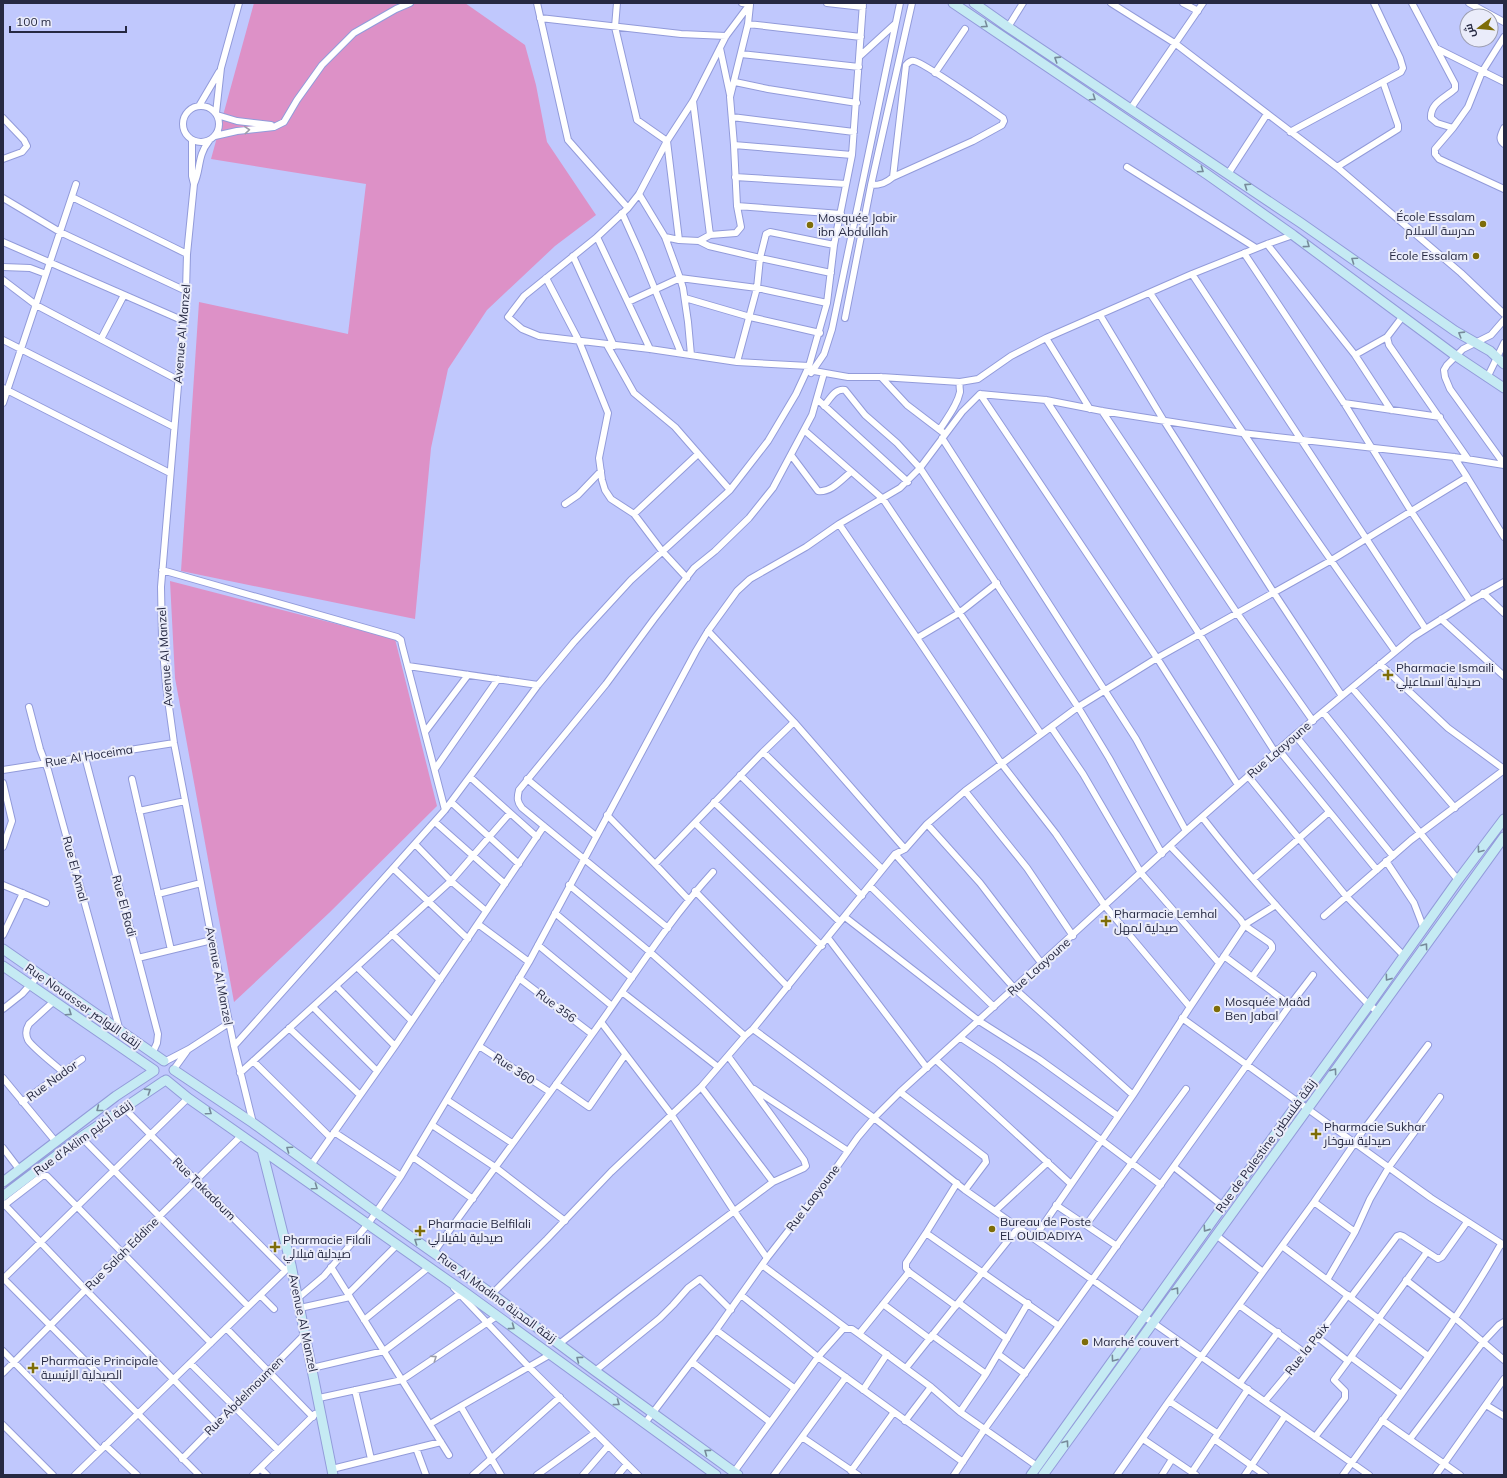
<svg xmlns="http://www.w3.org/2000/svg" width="1507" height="1478" font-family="Mulish,Cairo,sans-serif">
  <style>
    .green { fill: #dd91c7 }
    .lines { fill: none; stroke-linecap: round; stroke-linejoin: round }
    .street-casing { stroke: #929bda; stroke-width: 8 }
    .secondary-casing { stroke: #929bda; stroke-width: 11 }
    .street { stroke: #fff; stroke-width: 6 }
    .secondary { stroke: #c5eaf3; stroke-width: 9 }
    .oneway { stroke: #768a9a }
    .oneway2 { stroke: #9d9faa }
    .poi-dot { fill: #7e6d08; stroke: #eaecfa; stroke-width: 1.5 }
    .labels { text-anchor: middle; stroke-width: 4; stroke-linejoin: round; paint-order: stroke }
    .poi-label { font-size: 12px; fill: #262942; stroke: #eaecfa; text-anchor: start }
    .street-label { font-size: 12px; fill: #262942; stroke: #eaecfa }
  </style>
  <rect width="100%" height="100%" fill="#c0c8fd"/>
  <!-- green -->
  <path class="green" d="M254 3H465L525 45 536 85 547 142 596 215 555 246 487 310 448 369 431 448 415 619 181 571 199 302 348 334 366 184 211 159Z
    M170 581 395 639 437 806 329 913 234 1002 175 678Z"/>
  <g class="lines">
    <!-- street casing -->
    <g class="street-casing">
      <path id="street" d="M537 3 568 140 628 208
        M617 3 615 27 637 120 667 141 679 240
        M742 3 750 4 726 36 693 101 667 141 639 194 628 208 597 237 524 296 508 317 522 329 539 336 650 349 737 362 809 366
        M827 3 863 7
        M1111 3 1176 44 1337 167 1461 273 1504 314
        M1183 3 1198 11
        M1412 3 1455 84V89C1445 98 1430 103 1431 118L1437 123 1453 128 1435 149V154L1439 159 1504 189
        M1469 3 1504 22
        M540 18 681 34 726 36
        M748 24 861 37
        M1008 27 1023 3
        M720 48 730 95
        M1436 48 1504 82
        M741 54 859 67
        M860 56 895 24
        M935 73 965 29
        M735 82 768 89 857 103
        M693 101 710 235
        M183 124a18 18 0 1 1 36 0a18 18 0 1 1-36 0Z
        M199 106 219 72
        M1131 108 1203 3
        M216 113 221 68 239 3
        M217 115 237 121 271 125
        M732 117 854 132
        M3 118 24 140 27 146 22 152 3 159
        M1453 128 1468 107 1482 72 1504 37
        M1504 128C1501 135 1498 139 1504 144
        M1290 132 1401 72 1403 68 1400 58 1374 3
        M215 136 237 131 274 127 284 122 297 100 322 65 354 33 396 9 410 3
        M192 141V176L194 184 187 254 186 291 161 587 162 639 166 685 174 743 212 940 234 1046 253 1123
        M734 145 852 155
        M1127 167 1256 248
        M1337 167 1398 129V125L1383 82
        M1228 174 1267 114
        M735 177 846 184
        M194 184C201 169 197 156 209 141
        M871 185C881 185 886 183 893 177L973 141 1002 125 1004 121 1003 118C991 110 922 61 914 61 911 60 908 63 906 65L893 177
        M639 194 665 237 680 278 683 288 688 322 691 355
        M72 197 187 254
        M3 198 60 232 186 291
        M737 206 841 214
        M622 213 640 253 681 353
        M597 237 650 349
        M665 237 679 240 699 241 709 246 760 258 831 273
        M699 241 710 235 736 233 741 227 737 206 734 145 730 97 748 24 750 5
        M3 242 184 321
        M1267 244 1355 355 1391 410
        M1244 253 1344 403 1411 511 1470 601
        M573 256 614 346
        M3 267 30 268 46 274
        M1192 274 1425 628
        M546 278 579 341 608 413 599 458 602 480 605 490 611 499 634 514 662 551 687 578
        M3 280 36 305 178 380
        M1150 293C1229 414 1311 533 1395 651
        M685 298 750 317 820 333
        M628 302 680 278 757 288 827 303
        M1100 315 1164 421 1274 593 1342 696
        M1403 316 1387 337 1389 345 1468 459
        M845 318 871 185 912 3
        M1504 320 1491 335 1463 349 1447 365 1444 370 1445 377 1450 389 1504 464
        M1046 338 1090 409
        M101 339 124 295
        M3 340 174 427
        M607 345 634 393 675 427 730 490
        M1355 355 1387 337
        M737 362 757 288 760 258 766 234 770 232 834 245
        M814 371 848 377H881L960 382 978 379 1011 356 1046 338 1192 274 1267 244 1293 235
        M811 373 824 354 832 329 900 3
        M881 377 907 405 945 434
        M1487 378 1504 343
        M3 388 170 473
        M980 394 1157 658 1238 785
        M817 399 908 482
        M1046 400 1200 635 1275 752
        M3 403 76 184
        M1344 403 1440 417
        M824 406C830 399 835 388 845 390L865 415 897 443 920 468 1078 707 1109 758 1162 854
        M1102 411 1237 613 1313 721
        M940 429C947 418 957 406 960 392 960 389 959 386 960 382
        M804 430 883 499 1041 734
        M942 438 1136 739 1186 831
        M791 455 818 491C831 493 842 479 851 472
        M1454 457 1467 477
        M565 504 578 495 601 471
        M634 514 698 454
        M839 524 917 638 1001 763 1056 834 1105 906 1190 1007
        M162 570 397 637 401 640 402 645 445 810
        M1483 593 1504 613
        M1441 619 1504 676
        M708 631 794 722 905 849
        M917 638 959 613 997 583
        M1380 664 1448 728 1504 769
        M408 666 538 685
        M1352 688 1455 808
        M29 707 40 749 48 770 120 1031
        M1323 712 1458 880
        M1051 727 1083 774 1141 873 1219 963
        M425 732 468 675
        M1295 735 1393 856
        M1278 749 1377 870
        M763 752 882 869
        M85 757 158 1034 157 1043 152 1054
        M435 769 498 679
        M3 770 174 743
        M740 775 862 896
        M1248 776 1346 896 1404 956
        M470 777 537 837
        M132 779 171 950
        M527 779 596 836
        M3 783 12 821 3 847
        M965 791 1027 868 1073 936
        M451 802 519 864
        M714 802 840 922
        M139 811 185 801
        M607 815 655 864 689 900
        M1202 817C1253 883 1311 945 1369 1005L1377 1011
        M435 822 505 884
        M695 823 822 946
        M927 824 980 883 1042 964
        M415 844 451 881 486 911
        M895 854 1015 989 1133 1095
        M1386 861 1414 903 1424 929
        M655 864 763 752 794 722
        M393 868 468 939
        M1253 879 1329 812
        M3 885 46 903
        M569 885 650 952 745 1036
        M870 886 994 1007
        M695 891 788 987
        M158 894 201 883
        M555 913 632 978
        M1324 916 1411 840 1504 770
        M845 917 979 1021 1039 1059 1118 1116
        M478 924 529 962
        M668 928 522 808C517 802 517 798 519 790L606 684 654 619 694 568 715 551 749 518 773 488 812 415 824 373
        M392 934 440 980
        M3 935 23 893
        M828 938 927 1068
        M538 945 612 1006
        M1224 956 1290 1005
        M138 958 212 940
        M357 967 412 1021
        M1252 977 1272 949V946L1270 943 1244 925 1276 905
        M519 978 592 1034
        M336 986 395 1046
        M622 992 718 1067
        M53 1002 29 1024C26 1029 25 1034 28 1040 32 1047 55 1065 63 1072
        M313 1007 377 1071
        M3 1009 22 994 39 975
        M1182 1018 1431 1198 1504 1245
        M601 1022 671 1114 734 1211 767 1258
        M289 1028 360 1095
        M753 1029 874 1118 965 1190 1369 1475
        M961 1038 997 1062 1161 1185
        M234 1046 445 810 538 685 574 642 631 580 730 490 768 441 796 394 809 366 827 303 834 245 852 155 863 3
        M479 1046 550 1092
        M936 1060 1071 1184
        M166 1061 189 1049 229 1023
        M253 1061 330 1137
        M174 1069 187 1051
        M240 1073 451 881 510 813
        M3 1078 56 1142
        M556 1084 589 1107 625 1055
        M701 1087 773 1182
        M754 1089 848 1151
        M900 1092 985 1157 986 1162 965 1190
        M447 1100 512 1143
        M22 1102 82 1059
        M123 1107 285 1270
        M432 1125 495 1167 565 1221
        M334 1132 401 1176
        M81 1137 248 1306
        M3 1148 19 1169
        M413 1157 473 1199
        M311 1165 395 1046 544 826
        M1174 1167 1223 1206
        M957 1183 926 1233 1059 1326
        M1314 1202 1355 1232
        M3 1203 86 1290 217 1424
        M1056 1205 1117 1246
        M3 1206 42 1176H47L211 1343
        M995 1211 1048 1162
        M1086 1225 1186 1089
        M926 1233 906 1263V1268L909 1272 956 1306
        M1216 1235 1263 1272
        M1034 1238 1133 1095 1190 1007 1243 928 1244 925 1240 919 1170 846
        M1282 1246 1428 1356
        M434 1252C489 1175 546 1099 601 1022 637 971 671 918 713 872
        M762 1265 846 1328
        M331 1267 449 1455
        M3 1278 199 1475
        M3 1279 188 1098
        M1327 1280 1355 1232 1370 1199 1389 1167 1440 1097
        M1406 1280 1455 1318 1504 1360
        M454 1288 529 1367 638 1475
        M348 1294 397 1245
        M492 1294 547 1239 611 1172 701 1087 745 1036 753 1029 895 854 905 849 927 824 965 791 1078 707 1157 658 1330 561 1467 477 1504 537
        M260 1295 274 1309
        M741 1295 818 1357 963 1462
        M1351 1297 1397 1236 1400 1235 1403 1236 1438 1259 1442 1257 1467 1222
        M298 1298 324 1276 368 1224 401 1176 529 962 696 651 708 631 737 591 750 579 806 547 839 524 900 488 920 468 962 412 980 394 1046 400 1102 411 1242 433 1454 457 1504 465
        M959 1303 1007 1339
        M883 1304 930 1339
        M1239 1305 1305 1353
        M300 1308 350 1297
        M364 1320 429 1267
        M226 1328 313 1417
        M716 1330 794 1388
        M859 1334 909 1272
        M932 1335 986 1374 1028 1303
        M1317 1337 1348 1361 1427 1252
        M559 1344 625 1293 773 1182 804 1168 806 1166 804 1160 728 1056
        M3 1351 100 1450
        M998 1354 1025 1374
        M1351 1357 1401 1394
        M692 1362 770 1422
        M190 1363 278 1450
        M312 1368 384 1351 461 1293
        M906 1368 1018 1228
        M595 1371 660 1318 673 1305 688 1288 700 1279 731 1310
        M3 1373 122 1253 242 1135
        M1240 1383 1278 1332
        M355 1390 371 1459
        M863 1390 887 1354
        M319 1398 402 1380 497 1316
        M1169 1401 1217 1433
        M1265 1401 1305 1353 1348 1295
        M1486 1405 1504 1416
        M461 1407 501 1475
        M960 1412 1037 1466
        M1382 1420 1460 1475
        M905 1421 931 1387
        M645 1423 716 1330 767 1258 824 1185 858 1137 874 1118 900 1092 1186 831 1295 735 1413 637 1470 601 1504 582
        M430 1424 551 1354
        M3 1425 53 1475
        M802 1437 858 1475
        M1315 1437 1345 1398V1391L1334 1380 1348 1361
        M1143 1439 1196 1475
        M1214 1439 1265 1475
        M1410 1439 1483 1342 1499 1325 1504 1322
        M105 1445 137 1475
        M416 1448 426 1475
        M182 1459 305 1334
        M260 1468 267 1475
        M332 1469 441 1442
        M851 1471 894 1412
        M734 1472 818 1357 843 1329H852L859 1334 931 1387 960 1412 986 1374
        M1192 1472 1248 1389
        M75 1475 291 1265
        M253 1475 315 1414
        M473 1475 560 1397
        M537 1475 595 1433
        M583 1475 608 1446
        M618 1475 627 1464
        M774 1475 846 1377
        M954 1475 984 1430 1290 1005 1313 975
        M1117 1475 1169 1401 1314 1202 1365 1128 1428 1045
        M1162 1475 1172 1459
        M1245 1475 1285 1416
        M1343 1475C1397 1399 1455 1325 1501 1244
        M1436 1475 1504 1379"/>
    </g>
    <!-- secondary casing -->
    <g class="secondary-casing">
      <path id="secondary" d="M953 3 1208 175 1293 235 1456 356 1504 388
        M974 3 1008 27 1301 223 1455 331 1490 351 1504 364
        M3 949 164 1061
        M3 966 154 1070
        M174 1070 253 1123 377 1213 492 1294 595 1371 738 1475
        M166 1080 188 1098 463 1291 716 1475
        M262 1150 291 1265 333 1475
        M3 1182 116 1096 154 1071
        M3 1196 81 1137 164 1081
        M1031 1475 1223 1206 1369 1005 1458 880 1504 819
        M1043 1475 1504 837"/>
    </g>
    <!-- street -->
    <use href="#street" class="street"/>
    <!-- secondary -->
    <use href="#secondary" class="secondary"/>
  </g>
  <!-- one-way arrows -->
  <defs><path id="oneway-chevron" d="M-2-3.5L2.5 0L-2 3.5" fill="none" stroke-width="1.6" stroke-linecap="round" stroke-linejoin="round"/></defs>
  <g class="oneway">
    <use href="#oneway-chevron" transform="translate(985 25) rotate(34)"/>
    <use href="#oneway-chevron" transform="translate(1057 59) rotate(-147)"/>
    <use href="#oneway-chevron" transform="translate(1093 98) rotate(34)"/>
    <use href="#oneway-chevron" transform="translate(1201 170) rotate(34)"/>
    <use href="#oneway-chevron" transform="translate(1247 186) rotate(-146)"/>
    <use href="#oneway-chevron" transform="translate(1307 245) rotate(36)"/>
    <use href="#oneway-chevron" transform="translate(1354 260) rotate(-145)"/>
    <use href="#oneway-chevron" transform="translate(1461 334) rotate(-148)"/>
    <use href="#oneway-chevron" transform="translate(1480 850) rotate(127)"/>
    <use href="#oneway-chevron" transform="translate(1425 946) rotate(-54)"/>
    <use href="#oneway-chevron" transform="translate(1388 978) rotate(126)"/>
    <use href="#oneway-chevron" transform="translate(69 1013) rotate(34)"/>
    <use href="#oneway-chevron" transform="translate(1334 1071) rotate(-54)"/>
    <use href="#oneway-chevron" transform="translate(148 1091) rotate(-33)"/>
    <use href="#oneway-chevron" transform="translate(99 1109) rotate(142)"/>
    <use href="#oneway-chevron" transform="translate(209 1112) rotate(35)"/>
    <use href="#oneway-chevron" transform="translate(289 1149) rotate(-145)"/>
    <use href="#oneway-chevron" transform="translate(315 1187) rotate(35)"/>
    <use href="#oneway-chevron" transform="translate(1206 1229) rotate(125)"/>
    <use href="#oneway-chevron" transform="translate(417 1241) rotate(-146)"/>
    <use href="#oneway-chevron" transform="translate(1176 1290) rotate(-54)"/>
    <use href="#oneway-chevron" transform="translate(512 1327) rotate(36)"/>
    <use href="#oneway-chevron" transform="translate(579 1359) rotate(-143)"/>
    <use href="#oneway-chevron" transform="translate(1114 1359) rotate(126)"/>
    <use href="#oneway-chevron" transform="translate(617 1403) rotate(36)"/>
    <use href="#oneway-chevron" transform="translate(1066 1443) rotate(-54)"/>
    <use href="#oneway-chevron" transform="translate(707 1452) rotate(-144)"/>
  </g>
  <g class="oneway2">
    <use href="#oneway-chevron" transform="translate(247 130) rotate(-5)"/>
    <use href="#oneway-chevron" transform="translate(434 1358) rotate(-34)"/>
  </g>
  <!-- markers -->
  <g class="poi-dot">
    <circle cx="1483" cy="224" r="4"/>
    <circle cx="810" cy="225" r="4"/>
    <circle cx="1476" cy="256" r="4"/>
    <path d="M1386 669h4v4h4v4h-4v4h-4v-4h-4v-4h4z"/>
    <path d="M1104 915h4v4h4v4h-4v4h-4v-4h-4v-4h4z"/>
    <circle cx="1217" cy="1009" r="4"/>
    <path d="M1314 1128h4v4h4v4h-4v4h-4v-4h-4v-4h4z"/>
    <circle cx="992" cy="1229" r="4"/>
    <path d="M418 1225h4v4h4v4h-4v4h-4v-4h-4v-4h4z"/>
    <path d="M273 1241h4v4h4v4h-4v4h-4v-4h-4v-4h4z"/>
    <circle cx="1085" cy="1342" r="4"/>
    <path d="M31 1362h4v4h4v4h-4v4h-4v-4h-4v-4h4z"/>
  </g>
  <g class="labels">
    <!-- poi labels -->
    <g class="poi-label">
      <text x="1475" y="221" text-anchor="end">École Essalam<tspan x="1475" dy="14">مدرسة السلام</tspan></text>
      <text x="818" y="222">Mosquée Jabir<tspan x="818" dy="14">ibn Abdullah</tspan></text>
      <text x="1468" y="260" text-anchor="end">École Essalam</text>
      <text x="1396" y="672">Pharmacie Ismaili<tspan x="1396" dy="14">صيدلية اسماعيلي</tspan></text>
      <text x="1114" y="918">Pharmacie Lemhal<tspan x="1114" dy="14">صيدلية لمهل</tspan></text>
      <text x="1225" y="1006">Mosquée Maâd<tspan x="1225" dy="14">Ben Jabal</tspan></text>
      <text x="1324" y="1131">Pharmacie Sukhar<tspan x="1324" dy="14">صيدلية سوخار</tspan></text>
      <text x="1000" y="1226">Bureau de Poste<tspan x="1000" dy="14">EL OUIDADIYA</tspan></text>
      <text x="428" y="1228">Pharmacie Belfilali<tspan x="428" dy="14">صيدلية بلفيلالي</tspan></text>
      <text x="283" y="1244">Pharmacie Filali<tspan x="283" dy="14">صيدلية فيلالي</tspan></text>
      <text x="1093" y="1346">Marché couvert</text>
      <text x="41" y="1365">Pharmacie Principale<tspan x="41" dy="14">الصيدلية الرئيسية</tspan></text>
    </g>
    <!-- street labels -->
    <g class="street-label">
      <text transform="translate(182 334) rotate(-85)" y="4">Avenue Al Manzel</text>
      <text transform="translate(165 657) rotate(-94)" y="4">Avenue Al Manzel</text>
      <text transform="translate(1279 750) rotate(-41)" y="4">Rue Laayoune</text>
      <text transform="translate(89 756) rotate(-9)" y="4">Rue Al Hoceima</text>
      <text transform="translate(75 869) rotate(75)" y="4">Rue El Amal</text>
      <text transform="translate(124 906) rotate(75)" y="4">Rue El Badi</text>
      <text transform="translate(1039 967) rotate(-42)" y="4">Rue Laayoune</text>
      <text transform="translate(219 976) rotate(79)" y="4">Avenue Al Manzel</text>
      <text transform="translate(83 1006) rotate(35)" y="4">Rue Nouasser زنقة النواصر</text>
      <text transform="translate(556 1006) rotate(37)" y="4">Rue 356</text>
      <text transform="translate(514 1069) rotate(33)" y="4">Rue 360</text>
      <text transform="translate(52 1081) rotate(-36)" y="4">Rue Nador</text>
      <text transform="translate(83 1138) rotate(-36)" y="4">Rue d’Aklim زنقة أكليم</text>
      <text transform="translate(1266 1146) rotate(-54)" y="4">Rue de Palestine زنقة فلسطين</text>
      <text transform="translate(204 1189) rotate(45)" y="4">Rue Takadoum</text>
      <text transform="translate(813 1198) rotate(-53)" y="4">Rue Laayoune</text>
      <text transform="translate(122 1254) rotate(-45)" y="4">Rue Salah Eddine</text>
      <text transform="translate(497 1298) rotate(36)" y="4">Rue Al Madina زنقة المدينة</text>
      <text transform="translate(303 1323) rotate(78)" y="4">Avenue Al Manzel</text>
      <text transform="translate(1307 1349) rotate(-52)" y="4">Rue la Paix</text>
      <text transform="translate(244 1396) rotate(-45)" y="4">Rue Abdelmoumen</text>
    </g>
  </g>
  <!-- border -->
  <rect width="1507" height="1478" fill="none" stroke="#262942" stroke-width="8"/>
  <!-- north arrow -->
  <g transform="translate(1479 28) rotate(254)"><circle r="19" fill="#eaecfa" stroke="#9c9eb0"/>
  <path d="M0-3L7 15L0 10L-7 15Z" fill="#7e6d08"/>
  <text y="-6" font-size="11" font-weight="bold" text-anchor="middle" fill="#262942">ش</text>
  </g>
  <!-- scale -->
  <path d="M10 26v6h116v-6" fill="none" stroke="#262942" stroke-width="2"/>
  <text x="16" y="26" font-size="12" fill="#262942" stroke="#eaecfa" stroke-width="3" paint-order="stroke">100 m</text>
</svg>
